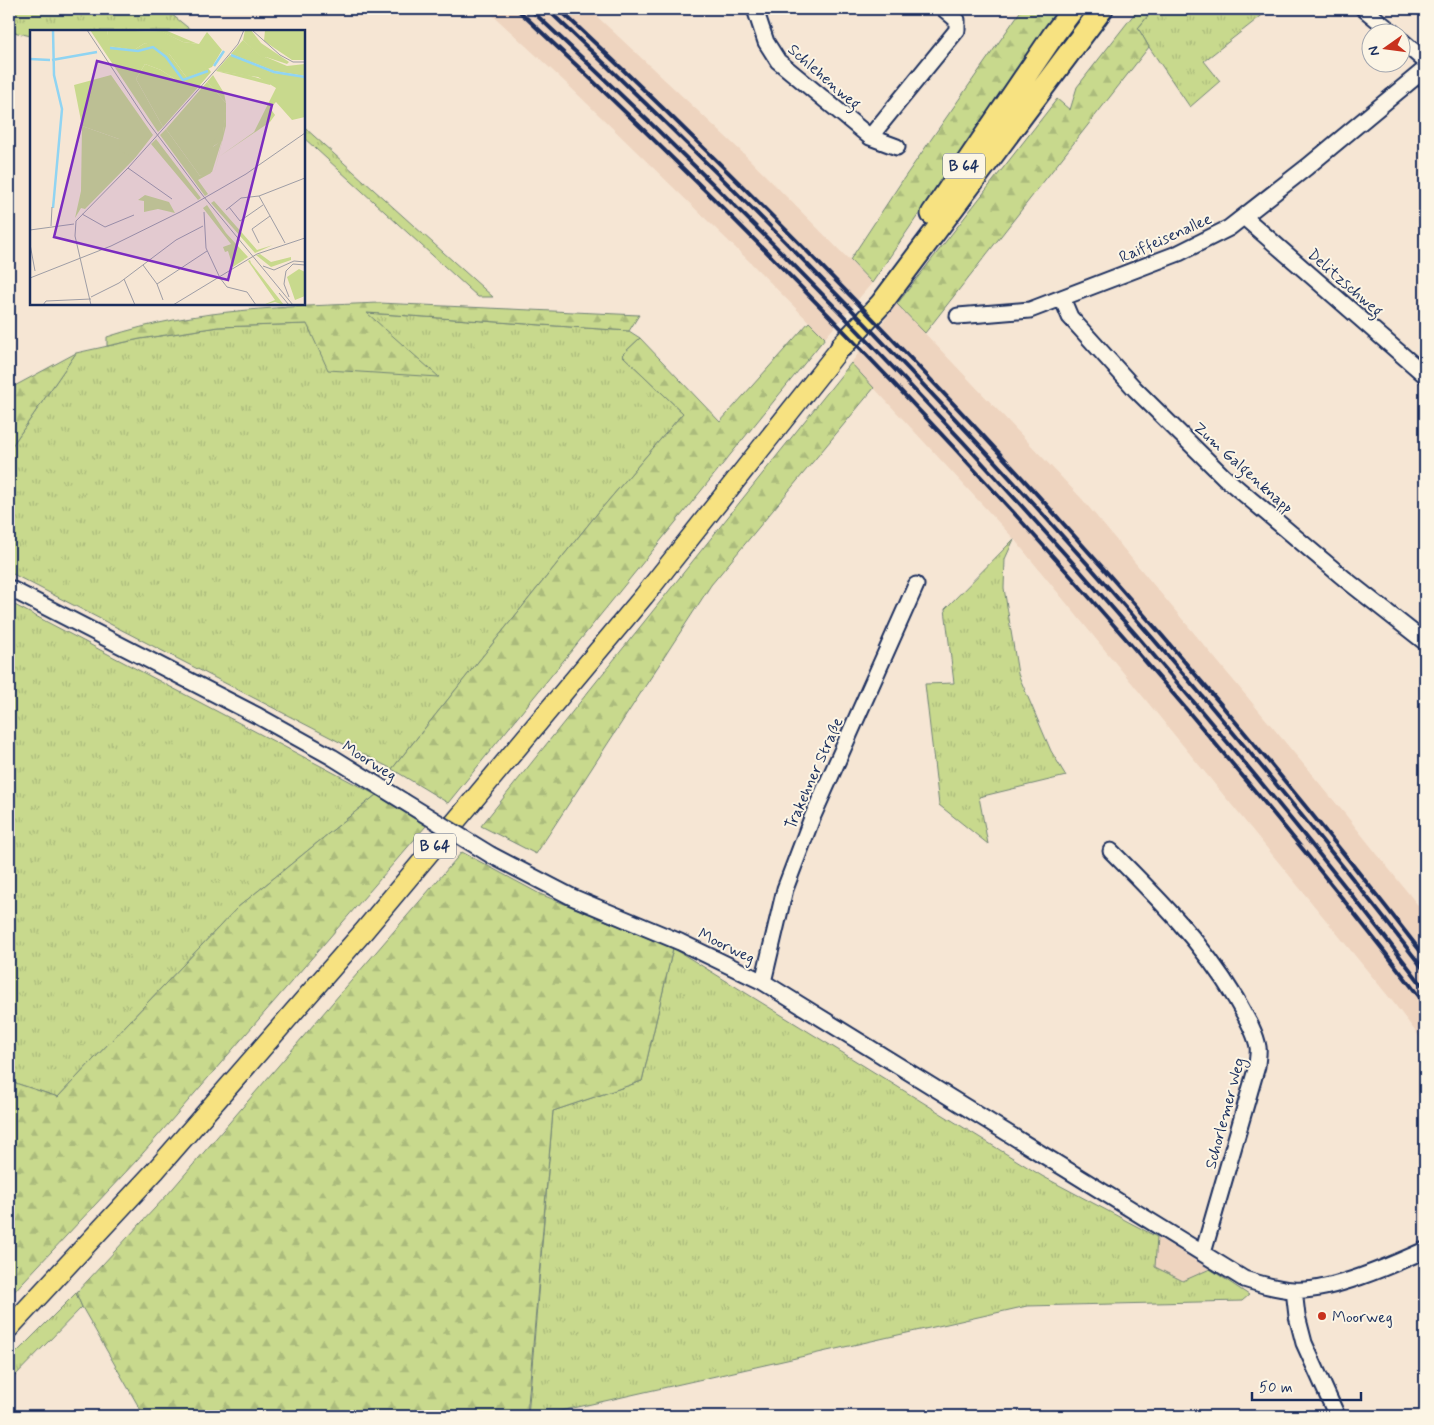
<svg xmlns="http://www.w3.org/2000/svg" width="1434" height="1425" font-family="Mynerve,sans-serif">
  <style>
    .built { fill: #eed4bf }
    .grass { fill: url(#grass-tufts); stroke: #728476 }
    .forest { fill: url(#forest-firs); stroke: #728476 }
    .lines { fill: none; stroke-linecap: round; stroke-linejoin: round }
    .minor-casing { stroke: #1b2f5e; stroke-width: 19 }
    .major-casing { stroke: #1b2f5e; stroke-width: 22 }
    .highway-casing { stroke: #1b2f5e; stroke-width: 25 }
    .minor { stroke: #fcf5e5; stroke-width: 15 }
    .major { stroke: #f7e281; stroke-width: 19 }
    .highway { stroke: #f7e281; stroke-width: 21 }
    .rail { stroke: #1b2f5e; stroke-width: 4 }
    .minor-bridge-casing { stroke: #1b2f5e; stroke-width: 19; stroke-linecap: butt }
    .minor-bridge { stroke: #fcf5e5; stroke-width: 15 }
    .poi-dot { fill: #c8321e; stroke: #fcf5e5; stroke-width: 2 }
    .labels { text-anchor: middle; stroke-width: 4; stroke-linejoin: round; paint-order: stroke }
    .shield { fill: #fcf5e5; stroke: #5e6a86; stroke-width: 1 }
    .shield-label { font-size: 15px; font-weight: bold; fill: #1b2f5e }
    .street-label { font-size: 16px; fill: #1b2f5e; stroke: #fcf5e5 }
    .poi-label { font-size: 16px; fill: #1b2f5e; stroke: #fcf5e5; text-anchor: start }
    .inset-river { fill: none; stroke: #90d4f2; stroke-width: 2.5 }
    .inset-road { fill: none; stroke: #9e9da5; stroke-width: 1 }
    .view { fill: #7b2cbf; fill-opacity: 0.15; stroke: #7b2cbf; stroke-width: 2.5 }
    .inset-edge { fill: none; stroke: #1b2f5e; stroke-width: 2.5 }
  </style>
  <defs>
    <pattern id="grass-tufts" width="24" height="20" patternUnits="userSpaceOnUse" patternTransform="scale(1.25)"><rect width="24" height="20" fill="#c8d98d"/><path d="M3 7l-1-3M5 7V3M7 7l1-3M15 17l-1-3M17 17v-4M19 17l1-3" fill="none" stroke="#abbb7c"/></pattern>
    <pattern id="forest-firs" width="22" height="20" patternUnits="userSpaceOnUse" patternTransform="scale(1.25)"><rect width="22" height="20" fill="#c8d98d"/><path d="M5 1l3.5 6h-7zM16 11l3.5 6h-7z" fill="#abbb7c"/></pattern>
  </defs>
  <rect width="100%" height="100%" fill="#f6e6d4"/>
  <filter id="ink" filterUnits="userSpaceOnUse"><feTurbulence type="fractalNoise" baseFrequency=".02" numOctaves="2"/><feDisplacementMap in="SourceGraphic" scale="10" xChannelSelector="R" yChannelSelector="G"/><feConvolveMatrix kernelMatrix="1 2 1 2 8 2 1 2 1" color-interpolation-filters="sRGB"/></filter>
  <g filter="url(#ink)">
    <!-- built -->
    <path class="built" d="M486 9H589L743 153 872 283 825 338 749 261 565 82Z
      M897 304 1082 499 1345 814 1425 914V1044L1393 1002 1014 539 851 363Z
      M1157 1237 1210 1269 1183 1281 1155 1267Z"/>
    <!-- grass -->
    <path class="grass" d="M9 9H165L192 31H31V36L9 31Z
      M1154 9H1270L1204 61 1220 81 1190 107 1149 47 1138 28Z
      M304 127 493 297H478L304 138Z
      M366 313 629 331 640 338 622 355 683 413 596 515 392 769 9 572V450L76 353 140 339 218 327 307 324 438 377Z
      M1014 539 1005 559 1004 588 1018 674 1051 751 1066 776 979 797 988 844 939 805 925 684 954 683 945 609Z
      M9 602 376 795 237 908 58 1097 9 1081Z
      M673 948 1042 1176 1157 1237 1155 1267 1183 1281 1210 1269 1249 1295 1242 1301 1027 1306 538 1416H528L553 1111 642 1081Z
      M76 1293 82 1307 9 1382V1360Z"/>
    <!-- forest -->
    <path class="forest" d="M1022 9H1058L872 283 850 260 902 181Z
      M1138 9H1154L1138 28 1149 47 925 333 897 304 1057 99 1070 110 1077 87Z
      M379 303 639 315 629 331 367 313 439 377 328 370 307 324 218 327 140 339 107 346V337C195 308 287 307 379 303Z
      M809 322 825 338 448 803 392 769 596 515 683 413 622 355 640 338 720 422Z
      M76 353 9 450V389Z
      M851 363 874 388 711 585 536 854 481 826Z
      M376 795 426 826 137 1160 9 1297V1081L58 1097 237 908Z
      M462 852 540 894 673 948 642 1081 553 1111 527 1416H144L82 1307 76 1293 168 1194Z"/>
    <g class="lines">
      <!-- minor casing -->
      <g class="minor-casing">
        <path id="minor" d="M755 9 766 42 778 61 870 137 897 147
          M1364 9 1392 32
          M1402 41 1425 61
          M870 137 957 30V20L944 9
          M1244 217 1425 375
          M1062 298 1070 317 1135 389 1224 477 1345 579 1425 642
          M958 316 1030 310 1179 253 1229 228 1307 167 1425 69
          M9 588 258 716 332 757 403 801
          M1111 851C1158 898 1201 941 1236 999 1244 1014 1255 1030 1258 1047 1259 1053 1257 1060 1257 1066L1203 1253
          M491 855 572 897 680 942 763 982 1244 1279C1260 1284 1276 1289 1293 1290 1329 1293 1392 1265 1425 1250
          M763 982 785 889 812 818 916 585
          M1294 1290 1297 1316 1304 1343 1337 1416"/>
      </g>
      <!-- major casing -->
      <g class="major-casing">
        <path id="major" d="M9 1328 155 1171 364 931 644 596 842 346"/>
      </g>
      <!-- highway casing -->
      <g class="highway-casing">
        <path id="highway" d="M932 214 1054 34 1073 9
          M842 346 881 304 1102 9"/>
      </g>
      <!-- minor -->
      <use href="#minor" class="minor"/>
      <!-- major -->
      <use href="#major" class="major"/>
      <!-- highway -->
      <use href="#highway" class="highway"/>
      <!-- rail -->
      <path class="rail" d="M517 9C845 316 1151 648 1425 1004
        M530 9C853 309 1157 639 1425 989
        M547 9C863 307 1160 627 1425 971
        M559 9C870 301 1164 619 1425 957"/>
      <!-- minor-bridge casing -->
      <g class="minor-bridge-casing">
        <path id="minor-bridge" d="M403 801 491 855"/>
      </g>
      <!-- minor-bridge -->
      <use href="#minor-bridge" class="minor-bridge"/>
    </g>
  </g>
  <!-- markers -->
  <circle class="poi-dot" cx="1322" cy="1316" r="5"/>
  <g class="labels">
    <!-- shield labels -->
    <g class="shield">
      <rect x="943" y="153.5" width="42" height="25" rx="4"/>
      <rect x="414" y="833.5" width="42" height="25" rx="4"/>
    </g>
    <g class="shield-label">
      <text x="964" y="171">B 64</text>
      <text x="435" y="851">B 64</text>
    </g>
    <!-- street labels -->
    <g class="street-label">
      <text transform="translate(825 76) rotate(41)" y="6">Schlehenweg</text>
      <text transform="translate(1165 237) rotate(-24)" y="6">Raiffeisenallee</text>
      <text transform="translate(1346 282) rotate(41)" y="6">Delitzschweg</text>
      <text transform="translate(1244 467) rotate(42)" y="6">Zum Galgenknapp</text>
      <text transform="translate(370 760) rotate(32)" y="6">Moorweg</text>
      <text transform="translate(813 773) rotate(-66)" y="6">Trakehner Straße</text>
      <text transform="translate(727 945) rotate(26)" y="6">Moorweg</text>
      <text transform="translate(1224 1113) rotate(-75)" y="6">Schorlemer Weg</text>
    </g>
    <!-- poi labels -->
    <g class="poi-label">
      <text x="1332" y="1322">Moorweg</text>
    </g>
  </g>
  <!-- overview -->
  <g transform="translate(30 30)">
    <rect width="275" height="275" fill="#f6e6d4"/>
    <path d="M77 0 133 2 153 12 169 14 177 2 192 20 182 37 157 48 140 25 115 13 104 20 79 16ZM235 0H275V30H262L234 11ZM213 10 234 29 236 27 257 36 275 34V46L244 41 201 24ZM200 25 244 43 275 47V87L262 90 246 72 240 78 245 85 240 92 190 126 224 102 246 58 228 47 186 41ZM115 34 131 40 152 54H171L133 97 106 49ZM177 52 196 73V82L193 103 183 117 192 110 182 142 170 146 136 99ZM52 96 89 109 105 128 55 179 51 178 45 188 51 161ZM115 165 139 172 145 183 128 179 114 182V171L108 170ZM204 213 215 229 203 237 198 221 195 222 193 217Z" fill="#c8d98d"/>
    <path d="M60 0H77L80 16 104 20 115 13 126 16 140 25 157 48 178 38 181 42 171 54H152L131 40 115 34 106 49 133 97 128 102ZM81 0H135L168 14 153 12 132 2ZM215 0H221L231 13 259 32 257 34 236 27 234 30 213 10ZM186 41 218 45 241 52 240 55ZM81 45 123 105 105 128 90 121 89 109 52 96 44 55ZM183 45 194 63 196 73 177 52ZM196 77V96L184 144 192 111 182 117 187 104 193 102ZM136 99 170 146 180 140 181 143 168 150 178 164 175 166 130 105ZM126 109 171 168 168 170 121 114ZM184 171 227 220 243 215 225 223 181 173ZM177 175 196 203 218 227 215 229 201 214 173 178ZM230 224 241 232 261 227V230L241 237 226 225ZM220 230 221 233 254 275 245 272 233 275 245 270 218 231ZM269 239 275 242V266L265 270 257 247Z" fill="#c8d98d"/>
    <path class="inset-river" d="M23 0 24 45 32 79 23 178M80 18 108 21 123 17 136 27 153 50 178 41M201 25 244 42 275 47M0 29 20 30M22 30 67 22M184 36 194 21"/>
    <path class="inset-road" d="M57 0 117 91 174 167M222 0 250 25 263 32H275M98 138 142 169M229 166 255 213M174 167 263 275M199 177 210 191 233 175M196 180 211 168 229 166 275 148M174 182 176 218 190 248 197 257 217 262 226 275M52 184 75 197 104 185M21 196 22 177M0 200 44 194M229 213 222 199 240 186M0 214 5 241M113 235 127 254 133 270M233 236 244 240 264 231 275 232M0 248 81 216 150 182 216 144 275 103M94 249 105 275M127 254 177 221M249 263 259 275M61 267 89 253 146 210 173 196M259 267 254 254 256 241 263 234 275 235M13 275 16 271 61 269M61 275 45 206 46 191 98 138 192 33 208 14 214 0M143 275 227 224 275 208"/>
    <path class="view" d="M67 31 242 75 198 250 24 207Z"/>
    <rect width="275" height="275" class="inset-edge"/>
  </g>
  <!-- margin -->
  <rect width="1434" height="1425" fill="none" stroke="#fcf5e5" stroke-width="30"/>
  <rect x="15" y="15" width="1404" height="1395" fill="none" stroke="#1b2f5e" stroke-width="2" filter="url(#ink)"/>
  <!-- north arrow -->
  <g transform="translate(1386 48) rotate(256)"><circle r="24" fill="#fcf5e5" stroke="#a2a6af"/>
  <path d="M0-4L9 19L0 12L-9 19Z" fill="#c8321e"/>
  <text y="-8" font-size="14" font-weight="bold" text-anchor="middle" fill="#1b2f5e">N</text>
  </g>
  <!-- scale -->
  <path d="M1252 1392v8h109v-8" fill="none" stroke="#1b2f5e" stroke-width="2.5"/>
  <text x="1259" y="1392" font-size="15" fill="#1b2f5e" stroke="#fcf5e5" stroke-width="4" paint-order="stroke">50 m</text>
</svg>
